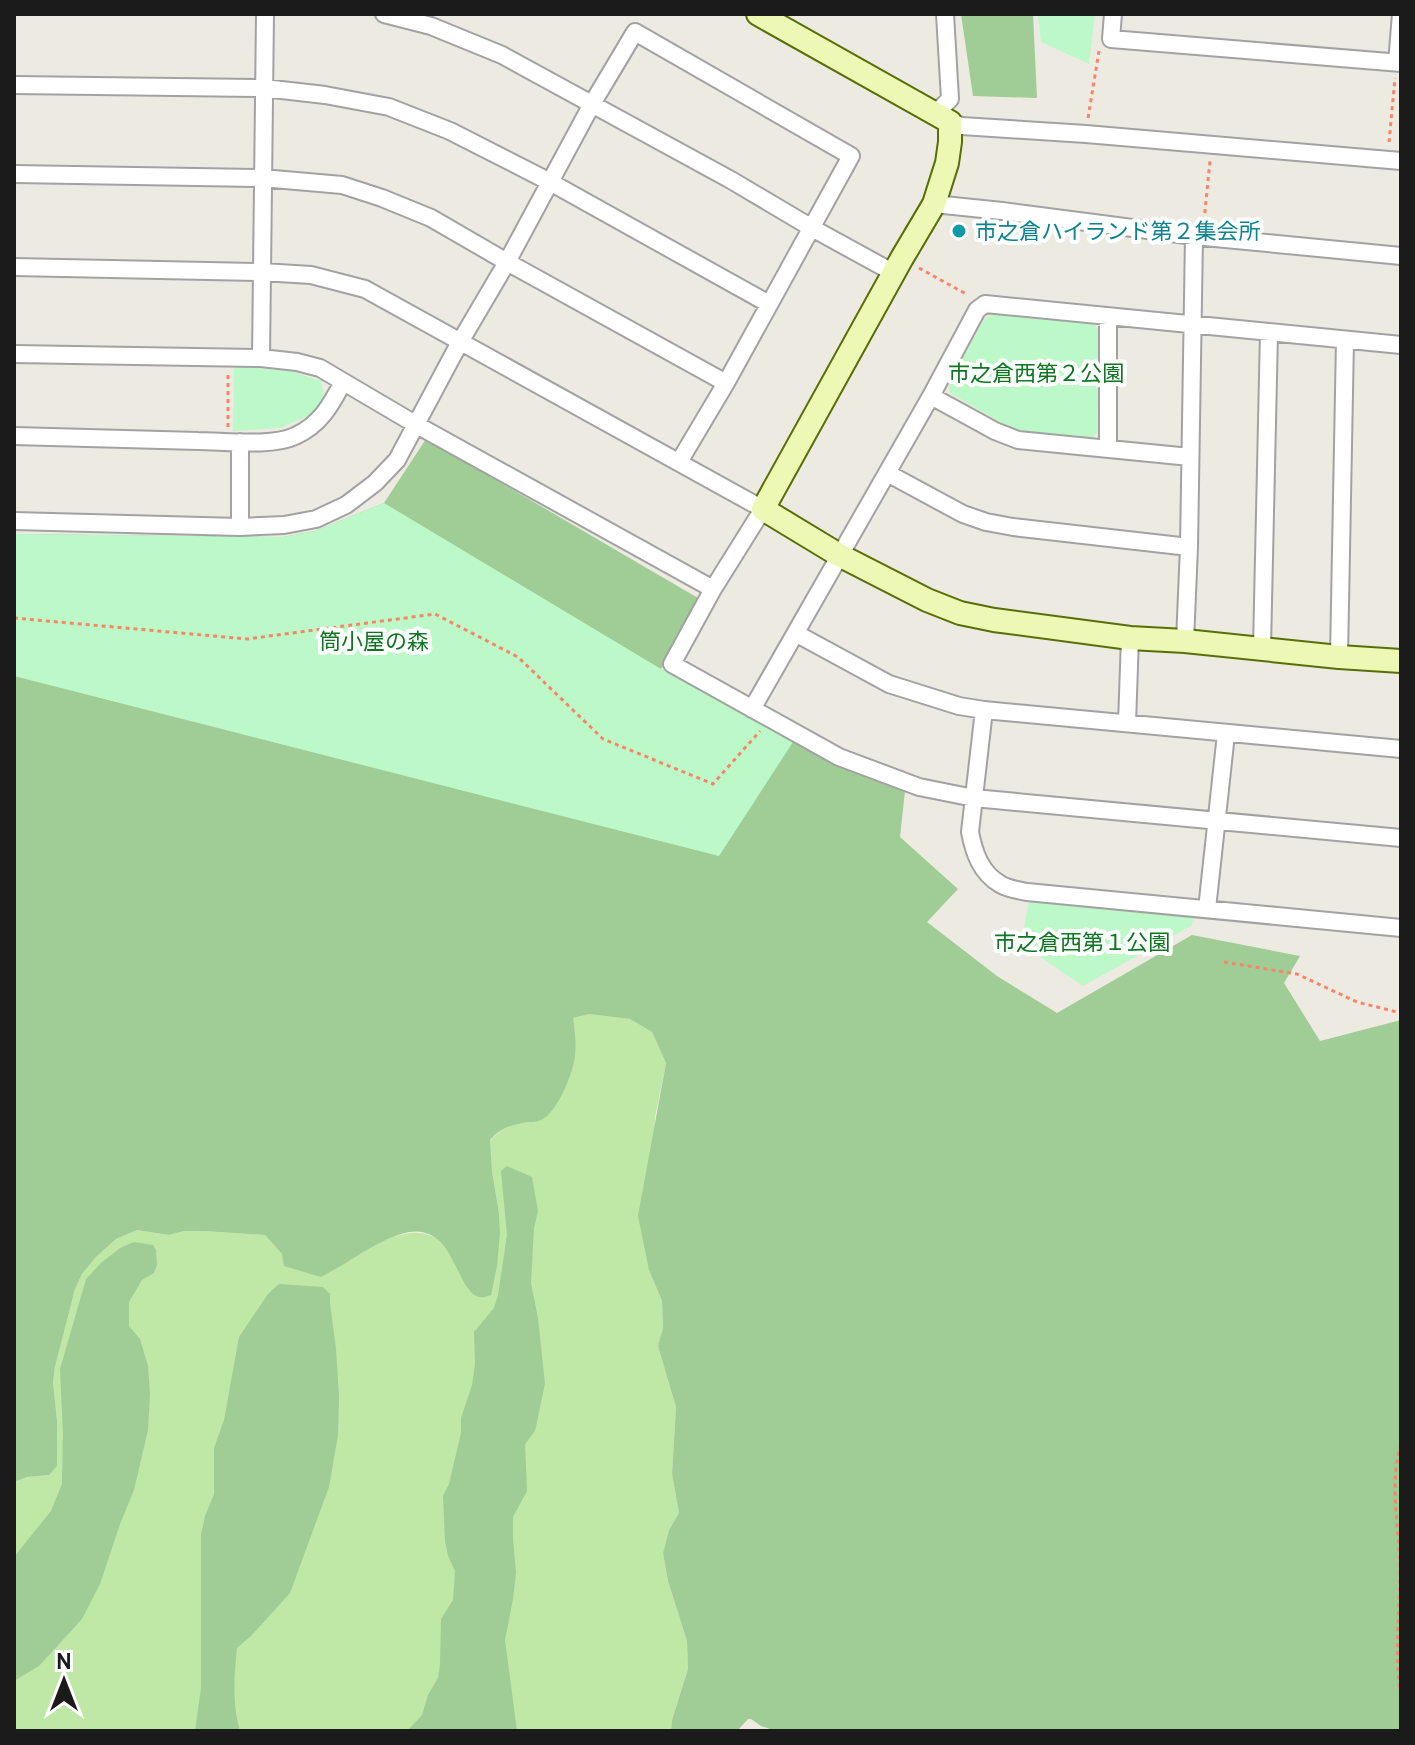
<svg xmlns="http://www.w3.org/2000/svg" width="1415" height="1745" font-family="Overpass,'Noto Sans JP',sans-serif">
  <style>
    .grass { fill: #bfe7a6 }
    .forest { fill: #a0cc96 }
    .park { fill: #bdf8c8 }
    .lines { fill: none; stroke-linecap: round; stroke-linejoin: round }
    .street-casing { stroke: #a2a2a2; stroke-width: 20 }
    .secondary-casing { stroke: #586e06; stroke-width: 26 }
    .path { stroke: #f78668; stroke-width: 3; stroke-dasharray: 4 4; stroke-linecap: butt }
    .street { stroke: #fff; stroke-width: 16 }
    .secondary { stroke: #edf8b4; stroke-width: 22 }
    .culture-dot { fill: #0f9aa8; stroke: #fff; stroke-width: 3 }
    .labels { text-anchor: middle; stroke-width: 8; stroke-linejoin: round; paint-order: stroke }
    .culture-label { font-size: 22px; fill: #0d838f; stroke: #fff; text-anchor: start }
    .park-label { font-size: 22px; fill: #0d7621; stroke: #fff }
  </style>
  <rect width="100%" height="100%" fill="#edeae1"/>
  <!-- grass -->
  <path class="grass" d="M589 1014 630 1019 652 1032 666 1063 655 1117 649 1270 662 1301 663 1329 658 1346 676 1407 672 1474 679 1513 669 1530 663 1553 668 1581 687 1641 688 1669 672 1720 671 1731H14V1482L27 1477 49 1475 57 1420 53 1382 55 1367 75 1289 82 1274 96 1257 116 1239 137 1230 169 1235 184 1231H204L265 1235 282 1254 329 1273C356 1256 413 1213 441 1243 454 1257 461 1275 469 1291L500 1233 499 1213 492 1171 490 1141C504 1124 520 1123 541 1120L575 1032 572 1018Z"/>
  <!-- forest -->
  <path class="forest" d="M961 14H1033L1037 98 973 96Z
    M426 439 698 598 661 669 793 742 905 791 900 837 958 889 927 922 997 976 1057 1013 1192 935 1300 956 1284 983 1320 1041 1401 1020V1731H776L761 1726 751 1719H748L737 1731H671L672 1720 688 1669 687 1641 668 1581 663 1553 669 1530 679 1513 672 1474 676 1407 658 1346 663 1328 662 1301 649 1270 638 1216 666 1063 652 1032 630 1019 589 1014 573 1018C575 1031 577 1048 574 1062 571 1077 556 1114 541 1120 537 1122 532 1122 528 1122 512 1125 501 1127 490 1140L492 1171 499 1213 500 1233 497 1266 491 1295C487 1296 483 1298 479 1297 454 1291 455 1214 398 1235 370 1245 347 1264 321 1277L284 1266 282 1254 265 1235 204 1231H184L169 1235 137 1230 116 1239 96 1257 82 1274 75 1289 55 1367 53 1382 57 1420V1466L49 1475 27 1477 14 1482V534L283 537 315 531 384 503Z
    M507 1166 532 1177 538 1211 534 1228 531 1283 538 1318 545 1384 535 1431 525 1444 527 1491 513 1517V1539L516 1573 513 1599 505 1640 517 1731H407L422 1715 428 1695 438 1678 440 1665 441 1619 453 1600 455 1571 448 1556 445 1541 443 1496 449 1484 461 1433V1418L472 1385 475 1364 474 1332 494 1308 498 1295 507 1235 501 1171Z
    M134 1242 153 1245 156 1250 157 1265 154 1273 142 1280 129 1302V1326L140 1339 148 1366 150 1394 148 1430 134 1490 120 1524 100 1584 82 1619 39 1666 14 1681V1557L51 1511 62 1484 63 1434 60 1369 86 1279 101 1263 120 1248Z
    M279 1284 323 1287 330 1294V1303L336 1349 339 1397 338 1435 329 1487 290 1593 251 1636 237 1648C234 1677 232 1703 240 1731H195L201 1688V1535L205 1516 214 1494V1448L224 1420 239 1337 268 1294Z"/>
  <!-- park -->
  <path class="park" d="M1038 14H1095L1089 64 1041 42Z
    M999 312 1091 321 1100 331 1097 433 1089 440 1012 429 950 393 949 384 984 319Z
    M234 366 290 371 321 381 324 396 314 413 280 428 233 431Z
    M384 503 661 669 793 742 719 856 14 676V534L283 537 315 531Z
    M1029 901 1194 917 1191 926 1083 986 1021 944Z"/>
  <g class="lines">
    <!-- street casing -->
    <g class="street-casing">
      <path id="street" d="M384 14 431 26 502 55 731 180 812 228 894 273
        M1113 14 1111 39 1401 63
        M1397 63 1401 14
        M14 85 264 88 325 95 389 107 450 131 550 182 769 304
        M936 113 950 99 945 14
        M950 122 962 126 1086 134 1401 161
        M14 174 262 178 342 185 382 198 431 218 507 262 726 383
        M934 204 1002 211 1194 236 1401 256
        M14 267 262 272 311 275 365 289 763 509 713 589 672 664 839 757 919 787 974 798 1401 838
        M1108 316V449
        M14 354 261 358 297 362 320 368 415 424 713 589
        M261 358 265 14
        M14 436C75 438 137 439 198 441 224 441 272 447 295 436 320 425 331 405 343 382
        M240 442V527
        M1190 457 1018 440 995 431 931 396 977 310 985 304 1401 345
        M887 473 963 514 986 522 1013 527 1189 547
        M14 521 240 527 284 525 316 519 346 505 375 483 397 460 460 342 507 262 592 104 635 32 851 156 726 383 679 462
        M797 634 889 684 959 706 984 710
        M1185 641 1189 547 1194 236
        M1262 648 1269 332
        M1339 657 1345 340
        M752 709 931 396
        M1127 723 1130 638
        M1401 749 984 710 970 832C974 853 981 873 1000 884 1008 889 1018 890 1027 892L1401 928
        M1207 909 1226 734"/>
    </g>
    <!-- secondary casing -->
    <g class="secondary-casing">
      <path id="secondary" d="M758 14 950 122V142L947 163 934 204 902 258 763 509 839 555 927 600 960 613 994 620 1130 638 1185 641 1339 657 1401 661"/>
    </g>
    <!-- path -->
    <path class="path" d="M1088 118 1099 51
      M1389 142 1395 78
      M1204 221 1210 161
      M919 268 968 295
      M228 427V374
      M14 618 247 639 435 614 518 657 603 739 713 784 760 731
      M1224 962 1297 974 1357 1002 1401 1013
      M1401 1444C1389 1485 1399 1526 1400 1567 1400 1611 1394 1654 1401 1697"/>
    <!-- street -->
    <use href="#street" class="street"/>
    <!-- secondary -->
    <use href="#secondary" class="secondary"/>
  </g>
  <!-- markers -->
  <circle class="culture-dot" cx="959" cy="231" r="8"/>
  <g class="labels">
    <!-- culture labels -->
    <g class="culture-label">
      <text x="975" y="239">市之倉ハイランド第２集会所</text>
    </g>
    <!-- park labels -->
    <g class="park-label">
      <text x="1036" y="381">市之倉西第２公園</text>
      <text x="374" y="649">筒小屋の森</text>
      <text x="1082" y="950">市之倉西第１公園</text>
    </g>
  </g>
  <!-- border -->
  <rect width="1415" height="1745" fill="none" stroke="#1b1b1b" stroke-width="32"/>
  <!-- north arrow -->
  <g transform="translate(64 1681)" stroke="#ffffff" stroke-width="6" paint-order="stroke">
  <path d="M0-6L14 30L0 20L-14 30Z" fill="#1b1b1b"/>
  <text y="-12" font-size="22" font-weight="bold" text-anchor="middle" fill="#1b1b1b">N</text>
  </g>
</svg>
